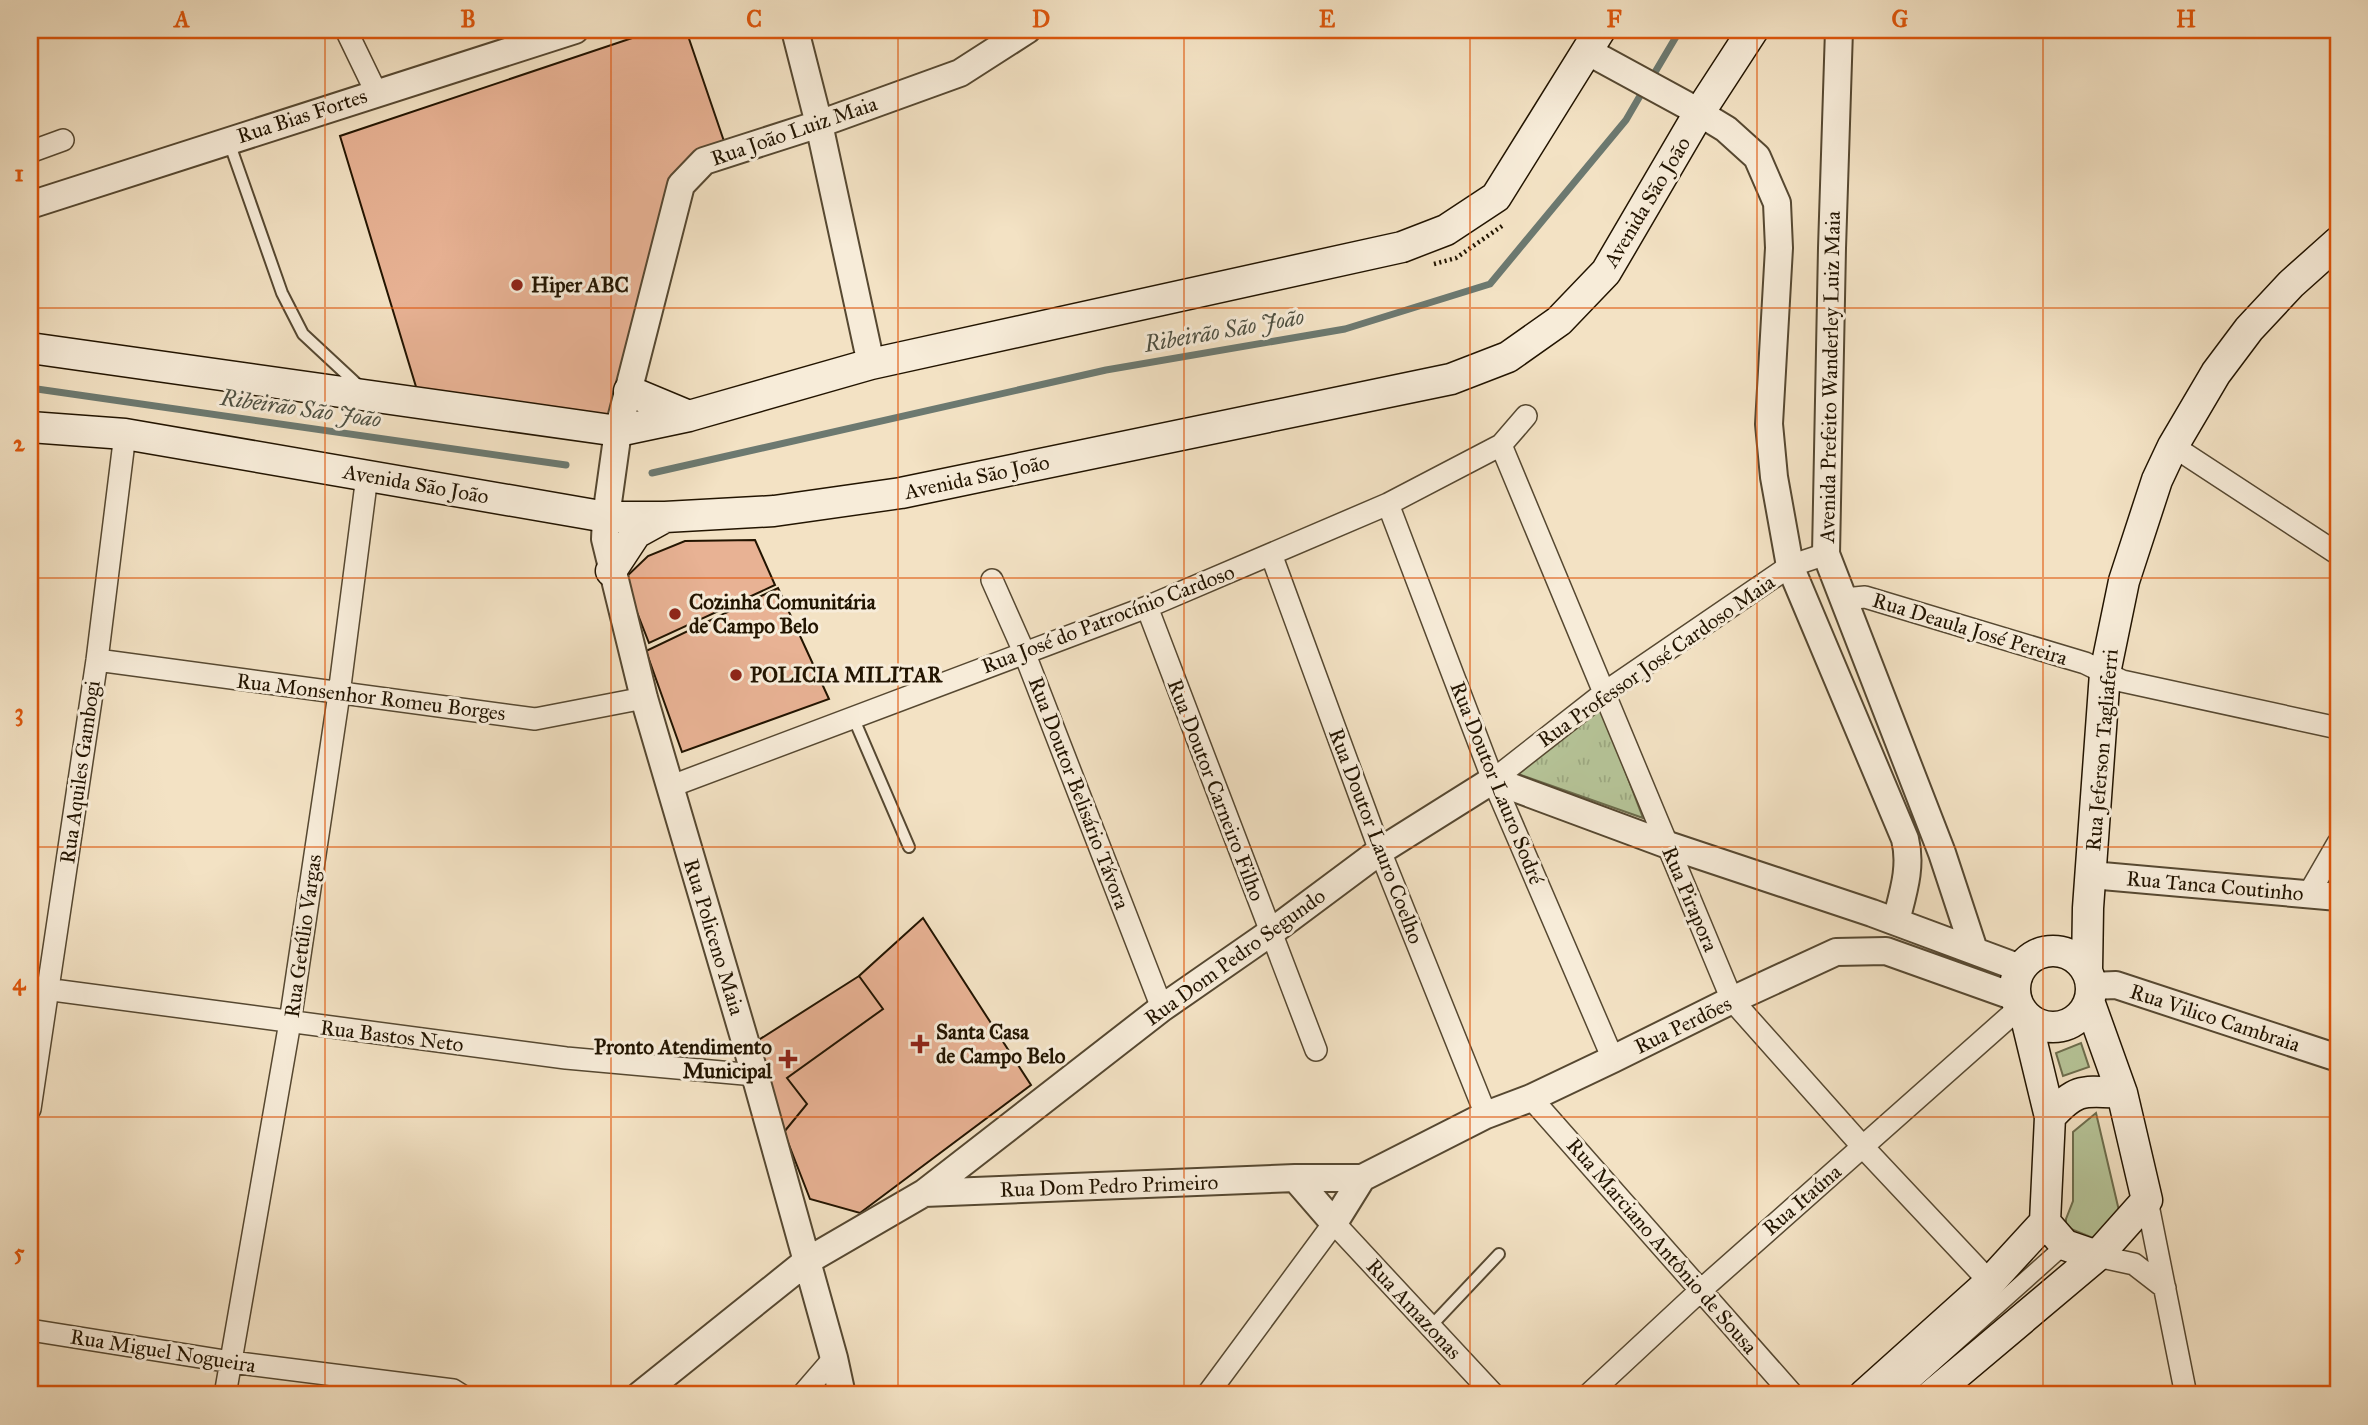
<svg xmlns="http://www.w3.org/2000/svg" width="2368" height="1425" font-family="'IM FELL Great Primer',serif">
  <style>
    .grass { fill: #b6c498; stroke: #6c6c4c; stroke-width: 2 }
    .park { fill: url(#park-tufts); stroke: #6c6c4c; stroke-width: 2 }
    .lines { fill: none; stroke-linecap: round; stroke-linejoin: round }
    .stream { stroke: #6c7970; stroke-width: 7 }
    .building { fill: #e8b294; stroke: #221400; stroke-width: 2 }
    .service-casing { stroke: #564831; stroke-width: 14 }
    .pedestrian-casing { stroke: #564831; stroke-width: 19 }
    .minor-casing { stroke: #564831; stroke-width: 24 }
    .tertiary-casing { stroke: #564831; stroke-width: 30 }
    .secondary-casing { stroke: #221400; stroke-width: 33 }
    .path { stroke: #221400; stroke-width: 4.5; stroke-dasharray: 2 3.5; stroke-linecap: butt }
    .service { stroke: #f7ecd9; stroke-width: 10 }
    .pedestrian { stroke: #f7ecd9; stroke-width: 16 }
    .minor { stroke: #f7ecd9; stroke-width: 21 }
    .tertiary { stroke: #f7ecd9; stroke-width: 26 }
    .secondary { stroke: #f7ecd9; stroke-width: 30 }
    .grid { fill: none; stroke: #de560b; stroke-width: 2; stroke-opacity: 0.55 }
    .poi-dot { fill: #8f2418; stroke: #f7ecd9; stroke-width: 2.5 }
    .labels { text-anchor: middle; stroke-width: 6; stroke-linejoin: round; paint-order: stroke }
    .street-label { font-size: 21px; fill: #221400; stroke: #f7ecd9 }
    .poi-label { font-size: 21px; font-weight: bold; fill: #221400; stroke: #f7ecd9; text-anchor: start }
    .water-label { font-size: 23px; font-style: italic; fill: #4d4f41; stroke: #f7ecd9 }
    .neatline { fill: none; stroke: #de560b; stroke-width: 2.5 }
    .grid-label { font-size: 23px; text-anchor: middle; font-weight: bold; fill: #de560b }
  </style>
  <defs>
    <pattern id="park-tufts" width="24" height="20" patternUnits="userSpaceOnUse" patternTransform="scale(1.75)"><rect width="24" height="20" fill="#b6c498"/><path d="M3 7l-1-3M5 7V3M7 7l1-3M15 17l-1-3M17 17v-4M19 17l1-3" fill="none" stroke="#9ca881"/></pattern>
  </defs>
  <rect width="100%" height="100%" fill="#f3e2c4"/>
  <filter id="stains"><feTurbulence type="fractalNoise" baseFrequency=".00286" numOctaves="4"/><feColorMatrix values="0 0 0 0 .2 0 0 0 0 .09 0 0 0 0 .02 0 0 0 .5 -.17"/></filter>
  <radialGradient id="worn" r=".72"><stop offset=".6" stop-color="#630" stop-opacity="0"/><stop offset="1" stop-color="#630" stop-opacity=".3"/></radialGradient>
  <!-- grass -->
  <path class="grass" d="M2081 1043 2089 1067 2063 1076 2056 1053Z
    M2096 1113 2120 1215 2093 1238 2066 1227V1219L2073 1201V1132Z"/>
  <!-- park -->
  <path class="park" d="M1601 707 1643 818 1515 773Z"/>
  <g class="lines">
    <!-- stream -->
    <path class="stream" d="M1651 79 1680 30
      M30 388 566 465
      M652 473 1106 370 1345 329 1490 284 1626 120 1644 89"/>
  </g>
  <!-- building -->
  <path class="building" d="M656 30H686L728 153 699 159 613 416 417 390 340 136Z
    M755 540 775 585 649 643 624 579 648 556 685 541Z
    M778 588 829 699 682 752 646 651Z
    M923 918 1031 1085 860 1213 810 1199 784 1132 807 1104 787 1078 883 1009 859 976Z
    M859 976 883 1009 787 1078 807 1104 784 1132 757 1041Z"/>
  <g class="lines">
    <!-- service casing -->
    <g class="service-casing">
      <path id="service" d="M229 142 282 293 303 334 360 387
        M853 717 909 847
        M1431 1326 1499 1254"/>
    </g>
    <!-- pedestrian casing -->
    <g class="pedestrian-casing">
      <path id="pedestrian" d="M1897 1395 2065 1245"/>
    </g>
    <!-- minor casing -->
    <g class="minor-casing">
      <path id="minor" d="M346 30 376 92
        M30 152 63 140
        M1501 445 1732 1000 1863 1147 1990 1282
        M2173 446 2338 554
        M1388 504 1493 780 1613 1059
        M1271 554 1380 851 1486 1115
        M992 580 1024 652 1162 1008
        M1844 599 1865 597 2085 663 2122 681 2338 728
        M1147 607 1316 1050
        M97 660 535 719 644 698
        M1493 780 1604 693 1790 566 1826 554
        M669 787 1147 607 1388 504 1501 445 1526 416
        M2308 895 2338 843
        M30 987 566 1058 755 1075
        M1531 1098 1793 1395
        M30 1109 97 660 125 434
        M2147 1200 2186 1395
        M2097 1256 2134 1264 2165 1288
        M30 1330 231 1362 453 1390 461 1395
        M225 1395 290 1022 339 694 367 476
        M802 1395 834 1358
        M1207 1395 1334 1223 1494 1395
        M1588 1395 1701 1290 2019 1008"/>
    </g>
    <!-- tertiary casing -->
    <g class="tertiary-casing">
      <path id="tertiary" d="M795 30 819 124 871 364
        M1839 30 1832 248 1826 554 1942 853 1974 950
        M1587 51 1688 106 1726 129 1757 157 1777 203 1779 248 1769 424 1774 477 1790 566 1905 839C1912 867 1903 893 1896 921
        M30 205 575 30
        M2091 875 2338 897
        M2091 986 2116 985 2338 1058
        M1295 1178 1334 1223 1362 1178
        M924 1193 1295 1178H1362L1486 1115 1531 1098 1613 1059 1732 1000 1836 952 1886 951 2015 997
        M640 1395 807 1261 924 1193 1162 1008 1270 933 1380 851 1493 780 1668 845 1872 913 2020 968
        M842 1395 834 1358 755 1075 644 698 605 539 606 517 618 431 681 185 704 161 819 124 960 73 1027 30"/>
    </g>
    <!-- secondary casing -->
    <g class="secondary-casing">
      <path id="secondary" d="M30 348 618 431 689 416 871 364 1402 247 1446 230 1496 197 1600 30
        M629 391 689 416
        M30 427 125 434 606 517H665L774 511 901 493 1451 379 1508 357 1559 321 1606 272 1699 113 1753 30
        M611 571 636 533 665 517
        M2015 989a38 38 0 1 1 76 0a38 38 0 1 1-76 0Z
        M2087 970 2088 908 2105 673 2124 581 2157 480 2173 446 2216 373 2249 329 2291 284 2338 242
        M2050 1117C2077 1087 2084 1091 2122 1093
        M2045 1222 2065 1245 2097 1256
        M1864 1395 1990 1282 2045 1222 2050 1117 2026 1018
        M1932 1395 2097 1256 2147 1200 2122 1093 2089 1001"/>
    </g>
    <!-- path -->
    <path class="path" d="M1434 264 1456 258 1502 226"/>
    <!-- service -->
    <use href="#service" class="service"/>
    <!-- pedestrian -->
    <use href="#pedestrian" class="pedestrian"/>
    <!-- minor -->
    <use href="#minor" class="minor"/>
    <!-- tertiary -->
    <use href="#tertiary" class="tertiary"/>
    <!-- secondary -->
    <use href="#secondary" class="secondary"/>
  </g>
  <!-- grid -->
  <path class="grid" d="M325 30V1395M611 30V1395M898 30V1395M1184 30V1395M1470 30V1395M1757 30V1395M2043 30V1395M30 308H2338M30 578H2338M30 847H2338M30 1117H2338"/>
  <!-- markers -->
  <g class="poi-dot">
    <circle cx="517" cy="285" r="7"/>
    <circle cx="675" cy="614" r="7"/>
    <circle cx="736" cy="675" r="7"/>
    <path d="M916.5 1033.5h7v7h7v7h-7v7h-7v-7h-7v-7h7z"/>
    <path d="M784.5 1048.5h7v7h7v7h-7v7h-7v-7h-7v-7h7z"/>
  </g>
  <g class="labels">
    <!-- street labels -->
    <g class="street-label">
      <text transform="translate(302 116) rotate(-18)" y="7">Rua Bias Fortes</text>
      <text transform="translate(794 131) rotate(-19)" y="7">Rua João Luiz Maia</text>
      <text transform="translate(1647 202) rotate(-59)" y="7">Avenida São João</text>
      <text transform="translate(1830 377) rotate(-89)" y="7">Avenida Prefeito Wanderley Luiz Maia</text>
      <text transform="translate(977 477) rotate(-12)" y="7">Avenida São João</text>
      <text transform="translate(416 484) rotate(10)" y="7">Avenida São João</text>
      <text transform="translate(1108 619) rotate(-21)" y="7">Rua José do Patrocínio Cardoso</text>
      <text transform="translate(1970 629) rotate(17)" y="7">Rua Deaula José Pereira</text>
      <text transform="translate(1656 661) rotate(-35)" y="7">Rua Professor José Cardoso Maia</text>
      <text transform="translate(371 697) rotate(7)" y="7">Rua Monsenhor Romeu Borges</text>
      <text transform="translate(2102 750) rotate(-85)" y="7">Rua Jeferson Tagliaferri</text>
      <text transform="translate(80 772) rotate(-82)" y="7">Rua Aquiles Gambogi</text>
      <text transform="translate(1497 783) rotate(68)" y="7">Rua Doutor Lauro Sodré</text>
      <text transform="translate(1216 790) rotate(69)" y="7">Rua Doutor Carneiro Filho</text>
      <text transform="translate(1079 793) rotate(69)" y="7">Rua Doutor Belisário Távora</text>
      <text transform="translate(1376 836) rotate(69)" y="7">Rua Doutor Lauro Coelho</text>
      <text transform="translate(2215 886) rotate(5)" y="7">Rua Tanca Coutinho</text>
      <text transform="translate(1690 899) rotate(67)" y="7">Rua Pirapora</text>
      <text transform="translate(303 936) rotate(-82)" y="7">Rua Getúlio Vargas</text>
      <text transform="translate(714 937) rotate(73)" y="7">Rua Policeno Maia</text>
      <text transform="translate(1235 957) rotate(-36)" y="7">Rua Dom Pedro Segundo</text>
      <text transform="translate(2215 1018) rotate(18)" y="7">Rua Vilico Cambraia</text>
      <text transform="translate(1683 1025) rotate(-26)" y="7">Rua Perdões</text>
      <text transform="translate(392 1036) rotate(7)" y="7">Rua Bastos Neto</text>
      <text transform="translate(1109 1186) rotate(-2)" y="7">Rua Dom Pedro Primeiro</text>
      <text transform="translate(1802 1200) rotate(-41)" y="7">Rua Itaúna</text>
      <text transform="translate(1662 1246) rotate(49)" y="7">Rua Marciano Antônio de Sousa</text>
      <text transform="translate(1414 1309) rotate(47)" y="7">Rua Amazonas</text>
      <text transform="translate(163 1351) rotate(9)" y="7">Rua Miguel Nogueira</text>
    </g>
    <!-- poi labels -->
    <g class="poi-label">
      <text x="531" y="292">Hiper ABC</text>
      <text x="689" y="609">Cozinha Comunitária<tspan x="689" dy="24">de Campo Belo</tspan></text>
      <text x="750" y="682">POLICIA MILITAR</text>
      <text x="936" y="1039">Santa Casa<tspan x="936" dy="24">de Campo Belo</tspan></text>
      <text x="772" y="1054" text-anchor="end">Pronto Atendimento<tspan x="772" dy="24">Municipal</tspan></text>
    </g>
    <!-- water labels -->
    <g class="water-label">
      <text transform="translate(1224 330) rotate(-10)" y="8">Ribeirão São João</text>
      <text transform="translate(301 408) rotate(8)" y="8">Ribeirão São João</text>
    </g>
  </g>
  <!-- margin -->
  <rect width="2368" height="1425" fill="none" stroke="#f3e2c4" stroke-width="77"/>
  <rect x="38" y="38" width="2292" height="1348" class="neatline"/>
  <g class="grid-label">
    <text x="182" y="27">A</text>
    <text x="468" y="27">B</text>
    <text x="754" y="27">C</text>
    <text x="1041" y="27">D</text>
    <text x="1327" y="27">E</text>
    <text x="1614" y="27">F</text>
    <text x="1900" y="27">G</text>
    <text x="2186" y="27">H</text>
    <text x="19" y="181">1</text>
    <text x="19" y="451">2</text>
    <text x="19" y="720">3</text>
    <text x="19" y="990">4</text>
    <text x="19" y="1260">5</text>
  </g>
  <rect width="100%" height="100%" filter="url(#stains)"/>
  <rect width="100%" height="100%" fill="url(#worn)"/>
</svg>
